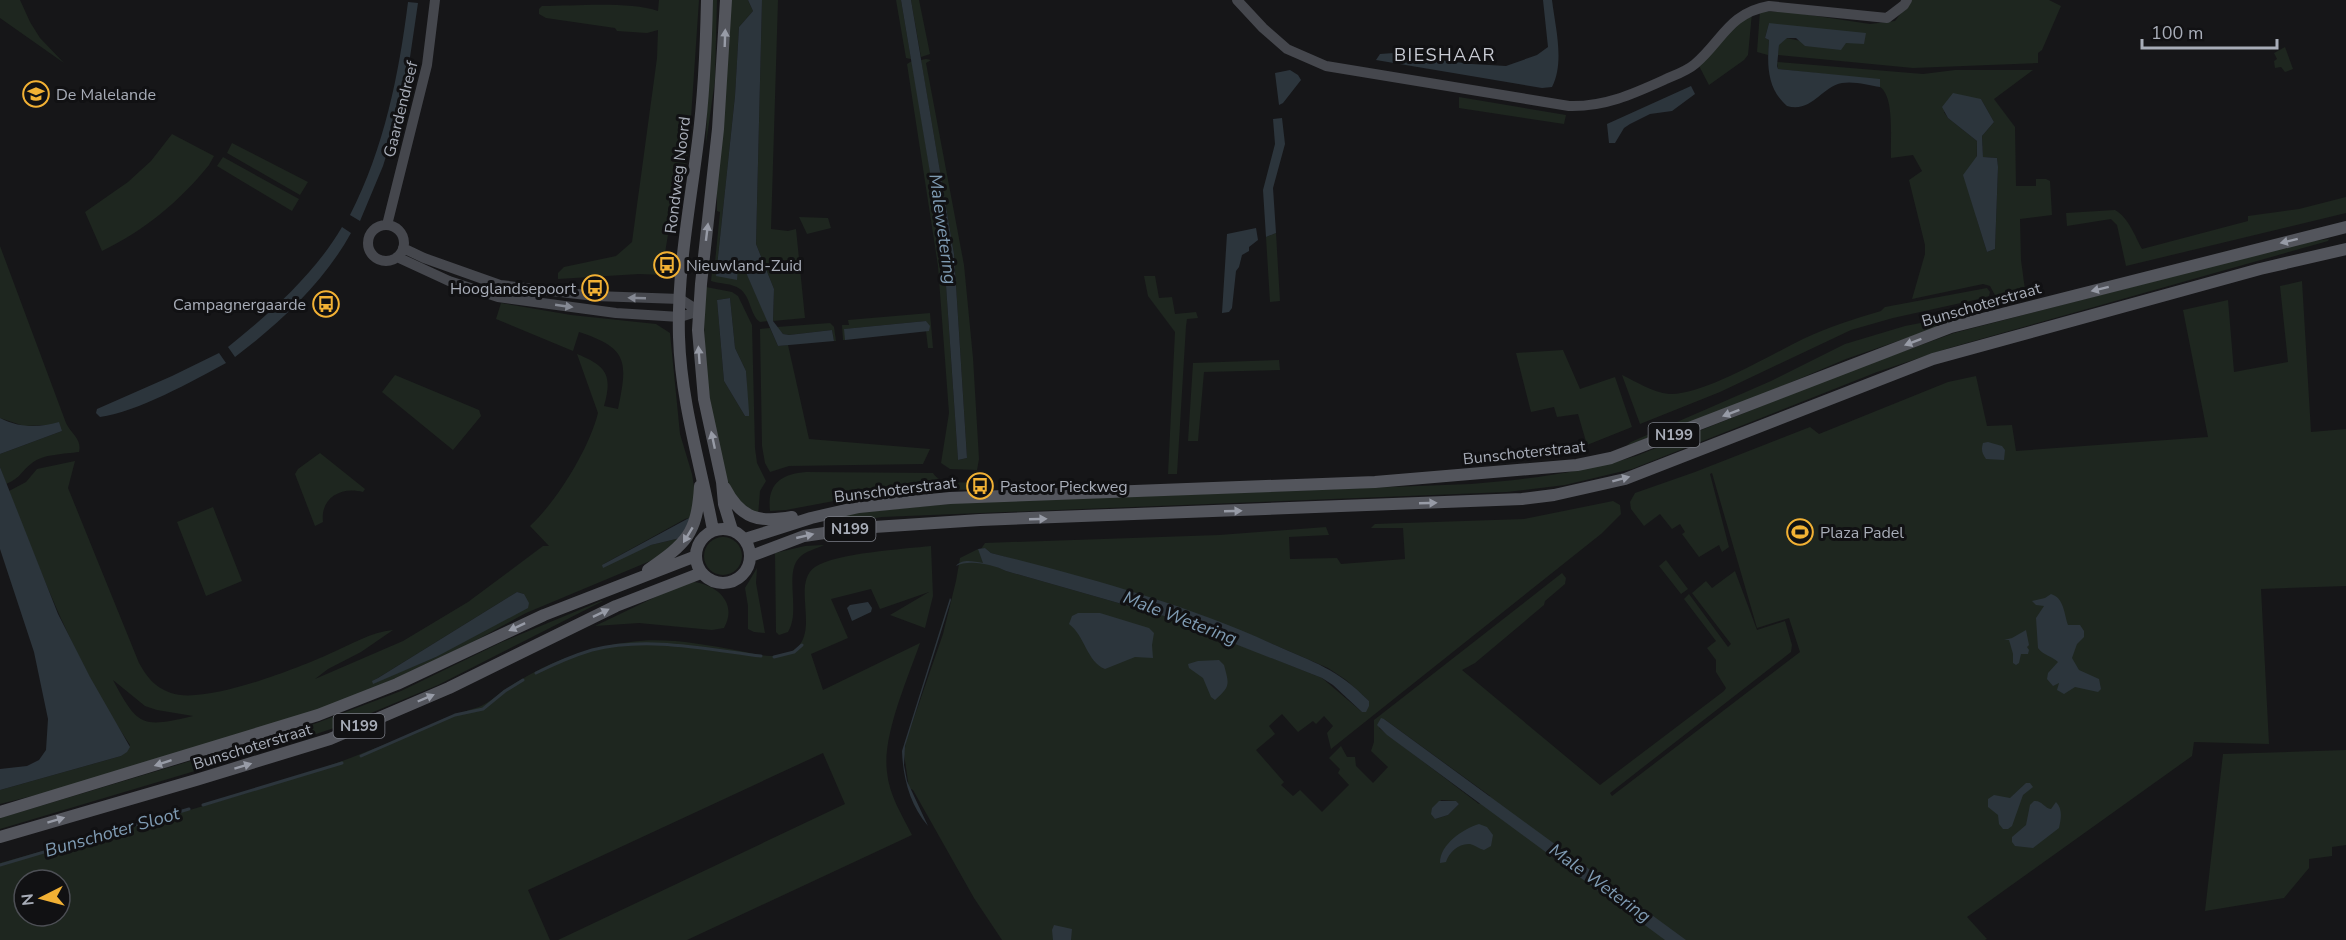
<svg xmlns="http://www.w3.org/2000/svg" width="2346" height="940" font-family="'Nunito Sans',sans-serif">
  <style>
    .green { fill: #1e261f; fill-rule: evenodd }
    .water { fill: #2c353c }
    .lines { fill: none; stroke-linecap: round; stroke-linejoin: round }
    .stream { stroke: #2c353c; stroke-width: 3 }
    .secondary { stroke: #45474d; stroke-width: 10 }
    .primary { stroke: #53555c; stroke-width: 12 }
    .oneway { fill: #979ba6 }
    .oneway2 { fill: #858993 }
    .labels { text-anchor: middle; stroke-width: 6; stroke-linejoin: round; paint-order: stroke }
    .shield { fill: #111113; stroke: #7b7e86; stroke-width: 1.5 }
    .shield-label { font-size: 15px; font-weight: bold; fill: #a8adb8 }
    .poi-label { font-size: 16px; fill: #a8adb8; stroke: #111113; text-anchor: start }
    .street-label { font-size: 16px; fill: #a8adb8; stroke: #111113 }
    .neighbourhood-label { font-size: 18px; letter-spacing: 1.5px; fill: #c9ccd4; stroke: #111113 }
    .water-label { font-size: 18px; font-style: italic; fill: #7f9bb3; stroke: #111113 }
  </style>
  <rect width="100%" height="100%" fill="#161618"/>
  <!-- green -->
  <path class="green" d="M0 0H20L30 22 40 38 64 63 0 18Z
    M659 0H699L689 147 674 222H670L662 272 664 275 639 274 558 279V273L564 267 616 256 632 242 657 58 658 30 647 33 617 31 615 28 608 27 546 18 539 14V9L542 6C573 6 630 1 658 11Z
    M710 0H717L715 80 706 144Z
    M729 0H748L753 11 739 27 735 96 716 276 738 266 744 268 768 321 760 322C750 315 751 297 740 289 732 283 720 284 711 281L713 262H715L720 212 717 211V175Z
    M762 0H778L771 229 788 231 796 229 805 318 773 321 774 289 756 244Z
    M896 0H901L911 59 906 58Z
    M911 0H919L930 54 921 57Z
    M1911 0H2049L2061 6 2042 50 2038 53V63L1913 68 1778 55 1779 44 1786 38 1841 49 1769 23 1765 38 1769 40 1768 55 1757 52 1760 11 1790 12 1870 24 1895 21Z
    M1752 13 1748 55 1744 60 1709 85 1698 64 1734 27Z
    M2285 47 2293 69 2285 72 2281 67 2275 68 2274 61 2277 59 2274 53Z
    M926 59 931 60 926 63 964 265 973 358 979 459 977 470 950 469 941 463 949 413 938 266 907 64 912 61 944 256 958 460 967 458 954 254 921 60Z
    M1777 62 1923 74 1955 70H2033L1994 99 2015 127 2016 186H2036V179H2046L2050 181 2052 215 2020 219 2021 260 2025 290 1996 297 1990 286 1983 284 1912 299 1925 254V245L1909 180 1922 171 1913 155 1891 158C1890 140 1895 97 1880 87V80L1778 69ZM1981 99 1994 122 1982 136 1983 157 1997 158 1998 167 1995 249 1987 252 1976 216 1977 141 1948 118 1944 112Z
    M1459 97 1566 115 1564 124 1459 108Z
    M172 134 214 156 209 165C179 202 145 230 102 251L85 212 128 182 151 161Z
    M232 143 308 182 300 195 227 153Z
    M223 157 299 199 292 211 217 166Z
    M2346 197V213L2126 266 2117 225 2111 219 2067 226 2066 213 2115 210C2128 217 2135 236 2142 249L2248 221V216L2299 209Z
    M799 217 828 218 831 228 807 234Z
    M1276 233 1280 301 1270 302 1266 237Z
    M2329 239 2328 241 1949 348 1877 372 1632 469 1565 485 1507 492 882 517 835 524 830 521 832 518 863 512 961 503 1471 484C1526 480 1583 472 1636 456L1852 370 1954 333 2306 242Z
    M0 246 66 423C72 435 82 439 79 452 65 454 43 454 32 463 20 472 22 477 6 484L0 467V454L62 431 49 425 24 426 0 418Z
    M1144 276H1155L1159 298 1172 297 1175 314 1196 312 1198 318 1187 319 1186 326 1177 474H1168L1175 332 1148 296Z
    M2302 281 2311 432 2346 429V586L2261 589 2269 744 2194 742 2192 756 1967 917 1987 939 1985 940H1002L974 898 913 790 909 788 904 754 906 741 943 634 956 581 960 558 978 549 991 564 1006 571 1164 616 1215 635 1322 678 1362 712 1369 701 1346 680 1328 668 1256 637 1134 593 991 553 985 548 981 549 985 543 1219 535 1326 527 1329 535 1289 537 1290 559 1337 558 1341 564 1405 559 1403 528H1371L1375 524 1524 519 1613 501 1620 505 1621 514 1601 534 1331 749 1327 733 1333 726 1324 716 1316 724 1313 721 1298 732 1282 714 1269 726 1275 734 1256 750 1284 782 1281 785 1293 796 1300 790 1322 812 1349 785 1338 773 1340 769 1329 758 1341 746 1347 757H1355L1356 766 1373 783 1388 767 1371 751 1374 742V720L1562 573 1566 578 1565 584 1545 601 1544 605 1475 663 1462 670 1600 785 1724 691 1726 688 1716 672V660L1707 648 1716 641 1684 599 1689 594 1728 647 1731 644 1692 593 1706 581 1712 588 1735 571 1757 630 1785 621 1792 645 1791 652 1610 793 1612 796 1800 652 1789 618 1757 628 1712 473 1710 474 1729 547 1722 552 1719 545 1699 557 1682 534 1685 532 1680 524 1672 529 1660 514 1644 526 1631 509 1630 502 1635 493 1695 472 1810 427 1819 434 1948 382 1976 376 1987 426 2012 425 2016 451 2208 437 2183 310 2228 300 2234 372 2288 362 2280 286ZM1384 719 1490 796 1479 804 1379 728ZM1441 800 1456 801 1459 804 1448 815 1435 819Z
    M706 287 732 292 738 296 752 325 755 448 757 463 766 481 760 491 758 516C750 509 736 501 731 492 724 479 722 462 719 447 707 392 701 343 706 287ZM730 298 735 348 746 371 748 416H745L724 381 717 300Z
    M1987 288 1990 292 1989 296 1979 299 1893 318 1851 330 1720 392 1640 424 1622 375C1637 382 1652 392 1669 394 1702 396 1772 354 1803 339 1828 327 1854 319 1881 311L1885 307Z
    M501 303 571 315 656 324 670 333 680 434 692 474 696 499 691 521 688 518 685 519 602 565 651 545 680 538 655 559 526 613 471 643 342 703 64 788 0 804V790L121 756 130 745C77 666 43 579 9 491L26 482 37 469 75 461 68 488 139 663C147 677 154 687 171 693 204 705 296 669 329 654 350 645 371 632 393 630L361 652 328 669 315 679 403 641 468 602 543 546H549L530 526C557 501 589 449 598 413L577 354C606 366 613 374 604 406L618 409C628 361 628 348 579 332L573 351 496 319ZM517 592 524 594 436 657 373 683V681ZM113 680 145 706 157 710 193 716C142 728 138 727 113 680Z
    M930 313 933 348H928L926 331 929 330 926 321 845 329V340H843L842 325H849L848 320Z
    M1967 314 1973 315 1846 359 1756 397 1626 446 1631 442 1771 381 1845 344 1905 326Z
    M830 323 834 327 836 341H834L832 330 789 335 783 334 777 327Z
    M770 328 778 346 788 345 809 439 930 449 923 464 789 466 770 472 765 463 762 446 760 329Z
    M1563 350 1580 389 1615 377 1632 427 1587 445 1578 414 1557 417 1554 407 1531 412 1516 353Z
    M1279 360 1280 370 1204 372 1198 441H1188L1193 363Z
    M395 375 479 410 481 416 453 450 382 392Z
    M320 453 365 489 363 492C341 486 320 498 323 522L315 526 295 474 298 469Z
    M806 472 933 473C941 486 958 481 971 483 978 484 985 487 991 489L882 492 786 510 770 511C767 484 781 474 806 472Z
    M213 507 242 581 206 596 177 522Z
    M704 556a19 19 0 1 1 38 0a19 19 0 1 1-38 0Z
    M824 545C816 549 805 551 799 558 784 574 801 611 788 632L779 635 776 632 775 553 805 546Z
    M931 546 933 596 925 628 890 615 929 592 880 609 871 589 831 599 848 638 811 654 823 690 920 643C908 678 882 736 887 772 889 795 902 815 912 835L687 940H558L845 804 823 753 528 890 550 940H0V863C104 834 209 807 311 772 365 754 416 731 469 710 491 705 497 693 515 683 551 661 589 647 630 642 664 637 702 644 735 650 754 653 769 660 788 653 825 638 789 585 815 567 836 553 904 549 931 546ZM24 880H60V916H24Z
    M1666 560 1688 589 1681 594 1659 566Z
    M757 568 756 583 765 633 754 632 748 629V606L745 588Z
    M694 582C717 585 738 603 724 628L712 630 639 623 595 626 674 588Z
    M601 601H603L438 685 340 726 289 743 0 829V818L314 724 401 691 502 642Z
    M2346 750V845L2332 847V856L2309 859V868L2284 898 2205 911 2223 754Z"/>
  <!-- water -->
  <path class="water" d="M748 0H762L756 244 774 289 773 321 783 334 789 335 832 330 834 341 778 346 744 268 738 266 737 280 716 276 735 96 739 27 753 11Z
    M901 0H911L954 254 967 458 958 460 944 256Z
    M1543 0H1552C1555 26 1565 62 1552 87L1542 88 1376 60 1380 54 1421 51H1425L1431 59 1472 64 1506 66 1537 55 1548 47Z
    M408 2 418 3 409 64 393 134 383 166 360 221 350 215C384 149 399 74 408 2Z
    M1769 23 1866 33 1864 44 1846 43 1841 50 1805 46 1796 38H1787L1779 45 1777 66 1778 69 1880 79V87C1869 85 1854 81 1842 83 1821 87 1812 113 1787 106 1767 89 1767 65 1769 40L1765 38Z
    M1290 70 1298 75 1301 80 1283 103 1279 105 1275 73Z
    M1691 86 1695 94 1672 111 1650 114 1630 124 1624 128 1615 143H1609L1607 124Z
    M1953 93 1981 99 1994 122 1982 136 1983 157 1997 158 1998 167 1995 249 1987 252 1963 175 1977 156V141L1948 118 1942 107Z
    M1282 118 1285 144 1273 188 1276 233 1266 237 1263 190 1275 144 1273 119Z
    M342 227 351 233C324 282 280 323 235 357L228 347C270 313 314 275 342 227Z
    M1256 228 1258 240 1249 247V251L1242 255 1239 267 1236 271 1232 308 1229 312 1222 313 1227 234Z
    M730 298 735 348 746 371 749 412V416H745L724 381 717 300Z
    M926 321 930 326 929 331 845 340 844 329Z
    M219 353 226 363C193 381 137 412 100 417L96 413 97 409 172 376Z
    M0 418C20 428 38 428 59 422L62 431 0 454Z
    M1988 442 2002 446 2005 450 2004 460 1986 459C1982 453 1981 450 1983 443Z
    M0 467 58 614 90 677 130 747 127 752 121 756 0 790V769L27 766 39 760 46 750 48 719 34 652 0 549Z
    M689 518 691 521 680 538 651 545 603 568 602 565Z
    M985 548 991 553C1087 577 1185 604 1275 645 1315 663 1336 668 1369 701V706L1366 712H1362L1333 685 1322 678 1164 616 1006 571C993 564 968 559 956 566 963 558 974 562 983 563L978 549Z
    M517 592 524 594 529 603 528 608 436 657 373 684 372 681 378 678Z
    M2051 594C2064 598 2064 613 2068 625H2080L2084 631V637L2077 644 2072 658 2079 670 2099 679 2101 689 2098 692 2075 687 2064 694 2057 690 2059 683 2053 686 2047 679 2048 673 2058 662C2052 656 2044 656 2038 648L2036 618 2044 606 2036 605 2032 601 2045 598Z
    M950 598 951 600 905 746 904 765 907 781 928 826C910 805 903 778 902 751Z
    M868 602 872 608 871 612 852 621 847 608 850 605Z
    M1078 613H1100L1149 628 1154 633 1152 645 1153 658 1135 657 1105 669C1087 662 1085 636 1069 624L1072 616Z
    M2026 630 2029 645 2027 647 2029 650 2028 654H2021L2019 663 2016 665 2013 663V654L2009 640H2004L2012 638Z
    M1219 660 1224 665C1229 684 1231 686 1215 700L1211 697 1203 678 1189 668 1188 664 1198 661Z
    M1381 718 1384 719 1686 940H1665L1387 735 1377 725Z
    M2026 783H2030L2033 787 2023 795 2012 826 2008 829H2003L1999 824 1998 815 1988 807V799L1994 795 2010 798Z
    M1439 801H1456L1459 804 1448 815 1435 819 1431 814 1432 808Z
    M2034 801C2042 800 2044 808 2051 809L2056 802C2063 809 2061 819 2059 828L2033 848 2015 846 2012 842V837L2026 825 2030 805Z
    M1479 824 1487 827 1493 835 1491 846 1484 850C1479 849 1475 845 1470 844 1459 843 1449 852 1446 862L1440 863C1440 844 1463 829 1479 824Z
    M1054 925 1072 929 1071 940H1053L1052 930Z"/>
  <g class="lines">
    <!-- stream -->
    <path class="stream" d="M774 657 794 652 802 645
      M536 673C554 664 572 656 592 650 647 636 705 649 761 656
      M361 756 455 715 483 709 505 691 523 680
      M203 805 342 763
      M0 865 189 809"/>
    <!-- secondary -->
    <path class="secondary" d="M1237 0 1263 28 1287 49 1326 66 1569 106C1605 107 1633 94 1666 79 1675 75 1687 71 1695 64 1722 41 1729 13 1769 6L1887 18 1904 5 1907 0
      M387 225 427 65 435 0
      M368 243a18 18 0 1 1 36 0a18 18 0 1 1-36 0Z
      M403 248 424 258 500 285 595 296 680 299 699 311
      M397 257 449 281 498 297 616 313 680 317 699 311"/>
    <!-- primary -->
    <path class="primary" d="M707 0C706 47 704 95 698 141 690 206 677 272 679 337 681 403 701 466 713 530
      M726 0 718 129 701 284 698 330 704 399 722 482 724 504 732 530
      M725 488C741 519 759 523 792 517
      M696 556a27 27 0 1 1 54 0a27 27 0 1 1-54 0Z
      M745 539 811 518 859 507 950 498 1375 482 1577 465 1611 458 1951 327 2346 227
      M751 556 804 536 859 528 980 520 1522 499 1554 495 1625 479 1933 359 2260 269 2346 249
      M648 570C686 543 697 535 700 486
      M0 812 318 715 397 684 544 615 696 556
      M0 837 196 780 330 739 449 688 616 606 701 573"/>
  </g>
  <!-- one-way arrows -->
  <defs><path id="oneway-solid" d="M-6-.8H1V-3.2L6.5 0L1 3.2V.8H-6Z" transform="scale(1.5)"/></defs>
  <g class="oneway">
    <use href="#oneway-solid" transform="translate(725 38) rotate(-88)"/>
    <use href="#oneway-solid" transform="translate(707 232) rotate(-83)"/>
    <use href="#oneway-solid" transform="translate(2289 241) rotate(166)"/>
    <use href="#oneway-solid" transform="translate(2100 289) rotate(166)"/>
    <use href="#oneway-solid" transform="translate(1913 342) rotate(159)"/>
    <use href="#oneway-solid" transform="translate(699 355) rotate(-94)"/>
    <use href="#oneway-solid" transform="translate(1731 413) rotate(159)"/>
    <use href="#oneway-solid" transform="translate(713 440) rotate(-102)"/>
    <use href="#oneway-solid" transform="translate(1621 479) rotate(-15)"/>
    <use href="#oneway-solid" transform="translate(1428 503) rotate(-2)"/>
    <use href="#oneway-solid" transform="translate(1233 511) rotate(-2)"/>
    <use href="#oneway-solid" transform="translate(1038 519) rotate(-2)"/>
    <use href="#oneway-solid" transform="translate(688 535) rotate(121)"/>
    <use href="#oneway-solid" transform="translate(805 536) rotate(-13)"/>
    <use href="#oneway-solid" transform="translate(601 613) rotate(-26)"/>
    <use href="#oneway-solid" transform="translate(517 627) rotate(155)"/>
    <use href="#oneway-solid" transform="translate(426 698) rotate(-23)"/>
    <use href="#oneway-solid" transform="translate(163 763) rotate(162)"/>
    <use href="#oneway-solid" transform="translate(243 766) rotate(-17)"/>
    <use href="#oneway-solid" transform="translate(56 820) rotate(-17)"/>
  </g>
  <g class="oneway2">
    <use href="#oneway-solid" transform="translate(637 298) rotate(-178)"/>
    <use href="#oneway-solid" transform="translate(564 306) rotate(8)"/>
  </g>
  <!-- icons -->
  <defs>
    <g id="school-ring" transform="scale(1.35)"><circle r="9.5" fill="#111113" stroke="#f2b134" stroke-width="1.5"/><path d="M0-5L7-2L0 1L-7-2ZM-4 1L0 2.5L4 1V4Q0 6-4 4Z" fill="#f2b134"/></g>
    <g id="bus-ring" transform="scale(1.35)"><circle r="9.5" fill="#111113" stroke="#f2b134" stroke-width="1.5"/><path d="M-5-6H5V4H4V6H2V4H-2V6H-4V4H-5ZM-3.5-4V0h7V-4ZM-3.5 1.2v1.5H-2V1.2ZM2 1.2v1.5H3.5V1.2Z" fill="#f2b134"/></g>
    <g id="stadium-ring" transform="scale(1.35)"><circle r="9.5" fill="#111113" stroke="#f2b134" stroke-width="1.5"/><path d="M0-5a6.5 5 0 1 0 0 10a6.5 5 0 1 0 0-10ZM-3.5-1.8h7v3.6h-7Z" fill="#f2b134"/></g>
  </defs>
  <g fill-rule="evenodd">
    <use href="#school-ring" x="36" y="94"/>
    <use href="#bus-ring" x="667" y="265"/>
    <use href="#bus-ring" x="595" y="288"/>
    <use href="#bus-ring" x="326" y="304"/>
    <use href="#bus-ring" x="980" y="486"/>
    <use href="#stadium-ring" x="1800" y="532"/>
  </g>
  <g class="labels">
    <!-- shield labels -->
    <g class="shield">
      <rect x="1648.5" y="423" width="51" height="24" rx="4.5"/>
      <rect x="824.5" y="517" width="51" height="24" rx="4.5"/>
      <rect x="333.5" y="714" width="51" height="24" rx="4.5"/>
    </g>
    <g class="shield-label">
      <text x="1674" y="440">N199</text>
      <text x="850" y="534">N199</text>
      <text x="359" y="731">N199</text>
    </g>
    <!-- poi labels -->
    <g class="poi-label">
      <text x="56" y="100">De Malelande</text>
      <text x="686" y="271">Nieuwland-Zuid</text>
      <text x="576" y="294" text-anchor="end">Hooglandsepoort</text>
      <text x="306" y="310" text-anchor="end">Campagnergaarde</text>
      <text x="1000" y="492">Pastoor Pieckweg</text>
      <text x="1820" y="538">Plaza Padel</text>
    </g>
    <!-- street labels -->
    <g class="street-label">
      <text transform="translate(400 109) rotate(-76)" y="6">Gaardendreef</text>
      <text transform="translate(677 175) rotate(-83)" y="6">Rondweg Noord</text>
      <text transform="translate(1981 304) rotate(-16)" y="6">Bunschoterstraat</text>
      <text transform="translate(1524 452) rotate(-6)" y="6">Bunschoterstraat</text>
      <text transform="translate(895 489) rotate(-7)" y="6">Bunschoterstraat</text>
      <text transform="translate(252 746) rotate(-17)" y="6">Bunschoterstraat</text>
    </g>
    <!-- neighbourhood labels -->
    <g class="neighbourhood-label">
      <text x="1445" y="61">BIESHAAR</text>
    </g>
    <!-- water labels -->
    <g class="water-label">
      <text transform="translate(943 229) rotate(82)" y="6">Malewetering</text>
      <text transform="translate(1180 618) rotate(21)" y="6">Male Wetering</text>
      <text transform="translate(112 832) rotate(-16)" y="6">Bunschoter Sloot</text>
      <text transform="translate(1600 883) rotate(36)" y="6">Male Wetering</text>
    </g>
  </g>
  <!-- north arrow -->
  <g transform="translate(42 898) rotate(264)"><circle r="28" fill="#111113" stroke="#4d4f55" stroke-width="1.5"/>
  <path d="M0-4.5L10 22L0 15L-10 22Z" fill="#f2b134"/>
  <text y="-9" font-size="16" font-weight="bold" text-anchor="middle" fill="#a8adb8">N</text>
  </g>
  <!-- scale -->
  <path d="M2142 39v9h135v-9" fill="none" stroke="#a8adb8" stroke-width="3"/>
  <text x="2151" y="39" font-size="18" fill="#a8adb8" stroke="#111113" stroke-width="4.5" paint-order="stroke">100 m</text>
</svg>
